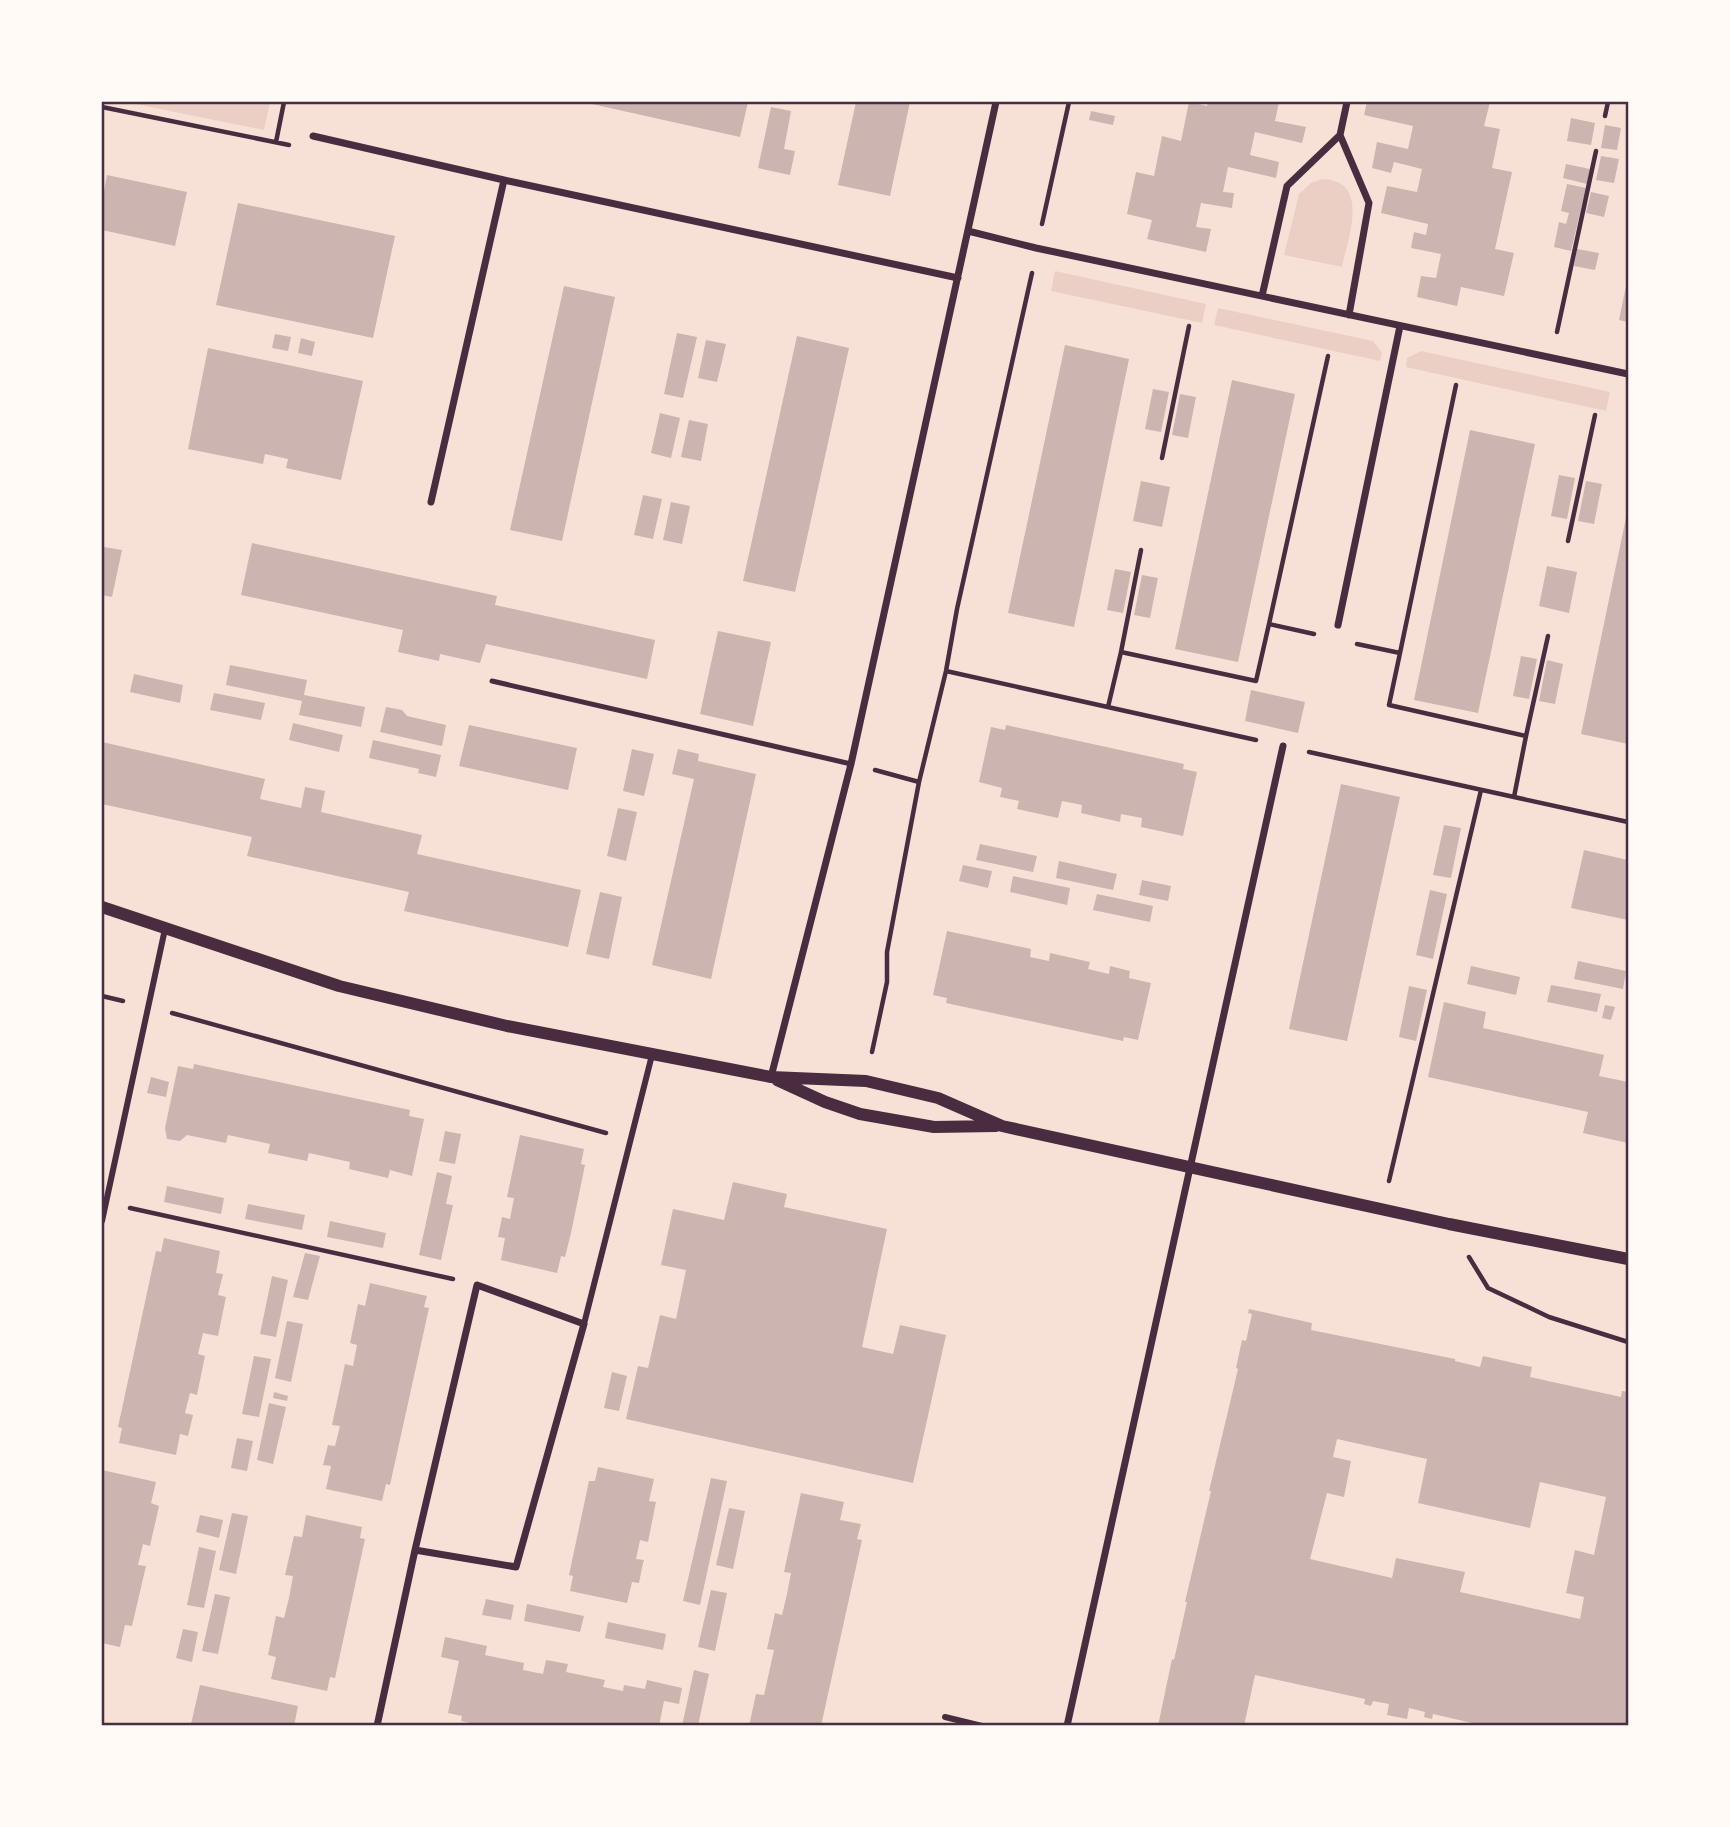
<svg xmlns="http://www.w3.org/2000/svg" width="1730" height="1827" font-family="'Space Grotesk',sans-serif">
  <style>
    .green { fill: #ebcfc5 }
    .building { fill: #ccb4b1; fill-rule: evenodd }
    .lines { fill: none; stroke-linecap: round; stroke-linejoin: round }
    .path { stroke: #4a2c40; stroke-width: 4.5 }
    .service { stroke: #4a2c40; stroke-width: 5 }
    .pedestrian { stroke: #4a2c40; stroke-width: 6 }
    .minor { stroke: #4a2c40; stroke-width: 7 }
    .tertiary { stroke: #4a2c40; stroke-width: 12 }
    .neatline { fill: none; stroke: #4a2c40; stroke-width: 2.5 }
  </style>
  <rect width="100%" height="100%" fill="#f7e1d7"/>
  <!-- green -->
  <path class="green" d="M126 102H270L264 130Z
    M1322 179C1371 180 1348 238 1342 267L1284 255 1299 194 1311 183Z
    M1055 271 1206 304 1202 323 1051 291Z
    M1218 308 1373 341 1382 353 1380 361 1214 325Z
    M1421 351 1610 392 1606 411 1406 367 1407 358Z"/>
  <!-- building -->
  <path class="building" d="M583 102H748L740 137Z
    M856 102H910L890 196 838 185Z
    M1189 102 1207 106 1208 102H1279L1275 121 1306 127 1302 143 1255 132 1250 155 1279 162 1276 178 1228 167 1223 192 1234 193 1232 208 1201 203 1196 227 1211 229 1206 252 1147 239 1152 220 1127 214 1136 172 1154 176 1162 136 1181 141Z
    M1367 102 1385 104V102H1490L1484 126 1500 129 1492 168 1512 172 1495 249 1514 253 1504 296 1461 287 1457 306 1417 297 1421 276 1436 278 1441 254 1411 248 1414 232 1426 235 1428 224 1381 213 1387 186 1417 192 1422 169 1394 162 1391 173 1372 168 1377 142 1408 149 1413 126 1364 115Z
    M771 107 791 111 784 149 795 151 790 175 758 168Z
    M1091 111 1115 116 1113 125 1089 120Z
    M1571 118 1595 123 1591 145 1567 141Z
    M1605 125 1621 128 1617 150 1601 148Z
    M1601 156 1619 159 1614 183 1596 180Z
    M1566 164 1590 169 1587 184 1563 178Z
    M107 175 187 192 175 246 102 230V202Z
    M1567 184 1586 188 1571 251 1554 247 1559 222 1566 224 1569 213 1561 211Z
    M1591 192 1609 196 1604 217 1586 213Z
    M238 203 395 236 373 338 216 305Z
    M1577 249 1599 253 1595 270 1574 266Z
    M1627 281H1628V322L1619 320Z
    M564 286 615 297 562 541 510 530Z
    M677 333 697 337 683 398 664 394Z
    M275 334 291 337 288 351 272 348Z
    M797 336 849 348 795 592 743 581Z
    M301 338 315 342 312 356 298 353Z
    M706 340 726 344 717 382 698 378Z
    M1065 345 1129 359 1074 627 1008 613Z
    M208 348 363 381 341 480 286 468 288 459 265 454 263 464 188 449Z
    M1232 380 1295 394 1238 662 1175 649Z
    M1153 389 1169 392 1161 432 1145 429Z
    M1180 394 1196 397 1188 438 1172 435Z
    M660 413 680 418 671 458 651 453Z
    M689 420 708 424 701 461 681 457Z
    M1470 430 1535 444 1478 713 1414 700Z
    M1559 475 1575 478 1567 519 1551 516Z
    M1141 481 1170 487 1162 527 1133 521Z
    M1586 481 1602 484 1594 524 1578 521Z
    M643 495 662 499 653 539 634 535Z
    M671 502 690 506 682 544 663 540Z
    M1627 513H1628V744L1581 734Z
    M252 543 497 596 495 605 655 640 647 679 486 644 480 663 440 654 439 661 398 652 403 630 241 595Z
    M104 547 122 550 112 597 102 595V561Z
    M1547 566 1577 572 1569 613 1539 606Z
    M1115 569 1131 572 1123 613 1107 610Z
    M1142 575 1158 578 1150 618 1134 615Z
    M718 631 771 642 753 726 700 714Z
    M1521 656 1537 659 1529 699 1513 696Z
    M1547 660 1563 664 1555 704 1539 701Z
    M230 665 307 680 304 695 365 707 361 727 299 715 302 701 226 685Z
    M134 674 183 685 180 703 130 692Z
    M1251 690 1305 702 1298 733 1245 721Z
    M214 693 265 703 261 720 210 710Z
    M386 707 402 710 407 716 446 725 442 746 380 732Z
    M293 723 343 735 339 752 289 740Z
    M469 725 577 748 568 790 459 766Z
    M1006 725 1184 764 1183 769 1197 772 1183 836 1141 827 1142 818 1121 814 1120 822 1081 813 1082 805 1062 801 1058 818 1017 809 1019 801 1000 797 1002 788 979 782 991 727 1005 730Z
    M373 740 441 755 436 777 418 773 419 769 369 758Z
    M102 742 265 779 260 799 301 808 305 787 325 791 321 812 422 835 417 854 581 890 568 947 404 911 409 892 247 856 252 837 102 804Z
    M632 749 654 754 644 796 623 791Z
    M678 749 699 754 698 761 756 774 711 979 652 965 694 779 672 774Z
    M1341 784 1400 797 1347 1041 1289 1029Z
    M618 808 637 812 626 861 607 856Z
    M1444 825 1461 828 1451 878 1433 875Z
    M980 844 1037 856 1033 872 976 860Z
    M1584 850 1628 860V920L1571 908Z
    M1059 861 1117 874 1113 890 1056 878Z
    M963 865 992 871 988 888 959 881Z
    M1013 876 1070 888 1067 905 1010 892Z
    M1142 880 1171 886 1168 901 1139 895Z
    M1430 890 1447 894 1433 959 1416 955Z
    M600 892 622 897 609 959 586 954Z
    M1097 894 1153 906 1150 922 1093 910Z
    M947 931 1031 949 1030 957 1049 961 1050 953 1090 962 1088 969 1109 974 1110 966 1130 971 1129 978 1151 983 1138 1040 1124 1037 1123 1041 946 1003 947 998 933 995Z
    M1578 961 1626 971 1623 989 1574 979Z
    M1471 966 1520 977 1516 995 1467 984Z
    M1551 985 1601 994 1597 1012 1547 1002Z
    M1409 986 1427 990 1416 1041 1399 1037Z
    M1444 1002 1486 1012 1483 1028 1604 1055 1599 1076 1628 1082V1143L1583 1133 1588 1112 1428 1077Z
    M1605 1005 1615 1007 1611 1020 1602 1018Z
    M194 1064 410 1110 409 1116 424 1119 412 1176 390 1170 388 1178 349 1169 350 1162 309 1153 307 1161 268 1153 270 1144 228 1135 226 1143 187 1135 180 1141 167 1139 165 1128 178 1066 193 1069Z
    M151 1077 169 1082 166 1097 147 1093Z
    M445 1131 461 1134 455 1164 439 1161Z
    M520 1135 584 1149 581 1164 585 1165 571 1233 565 1257 561 1256 557 1273 501 1260 505 1238 498 1237 502 1217 510 1219 514 1198 507 1197Z
    M437 1172 452 1176 446 1204 453 1205 441 1260 419 1255Z
    M733 1182 787 1194 784 1207 887 1229 862 1347 893 1354 900 1325 946 1335 913 1483 626 1419 638 1366 648 1368 660 1315 676 1319 686 1270 661 1265 673 1209 724 1220Z
    M167 1186 224 1198 221 1214 164 1202Z
    M248 1204 305 1215 302 1230 245 1219Z
    M330 1221 386 1233 383 1248 327 1237Z
    M164 1238 220 1251 216 1273 223 1274 218 1295 226 1297 218 1336 203 1333 198 1354 205 1356 197 1395 190 1393 185 1413 193 1415 188 1436 180 1434 176 1455 119 1443 122 1428 118 1427 156 1251 161 1252Z
    M305 1253 320 1256 308 1300 293 1297Z
    M272 1276 288 1280 276 1337 260 1334Z
    M370 1283 427 1296 424 1307 429 1308 390 1485 386 1484 382 1501 326 1489 331 1466 323 1465 328 1445 335 1446 340 1426 332 1425 345 1364 353 1366 357 1345 350 1343 358 1304 365 1306Z
    M1249 1309 1312 1323 1311 1330 1455 1359V1361L1480 1367 1483 1356 1532 1367 1530 1377 1621 1397 1622 1391 1628 1392V1726H1485L1433 1714 1432 1719 1424 1717 1425 1712 1409 1708 1407 1719 1387 1715 1389 1704 1373 1701 1371 1706 1364 1704 1365 1699 1255 1675 1244 1726H1158L1172 1659 1174 1660 1187 1602H1185L1211 1491H1209L1238 1369 1236 1368 1242 1340 1246 1341 1252 1314 1248 1313ZM1337 1439 1427 1459 1418 1503 1530 1528 1540 1482 1606 1497 1594 1555 1575 1550 1566 1593 1584 1597 1580 1619 1460 1592 1465 1572 1396 1558 1392 1578 1310 1559 1327 1493 1344 1497 1351 1461 1333 1457Z
    M287 1321 303 1324 291 1382 275 1378Z
    M254 1356 271 1359 259 1417 242 1414Z
    M612 1372 627 1376 619 1411 604 1408Z
    M274 1392 288 1396 287 1401 273 1398Z
    M269 1403 286 1407 273 1464 257 1460Z
    M237 1438 253 1441 247 1471 231 1468Z
    M598 1467 654 1479 649 1501 656 1502 648 1542 640 1540 636 1559 644 1560 643 1563 639 1583 632 1582 627 1603 570 1591 573 1576 569 1575 589 1481H595Z
    M102 1470 156 1482 151 1503 159 1506 150 1546 143 1544 138 1565 146 1566 132 1626 125 1625 120 1647 102 1643Z
    M711 1478 727 1481 700 1605 683 1601Z
    M801 1493 844 1502 840 1520 861 1524 857 1539 862 1540 821 1726H749L756 1694 764 1695 774 1650 767 1649 775 1613 782 1615 787 1594 791 1573 784 1572Z
    M729 1508 745 1511 733 1569 716 1565Z
    M232 1513 248 1516 236 1574 219 1570Z
    M200 1515 223 1520 219 1538 196 1532Z
    M306 1515 362 1527 360 1538 365 1539 335 1678 330 1677 327 1691 271 1679 276 1657 268 1655 276 1616 284 1618 289 1598 293 1576 285 1575 294 1536 302 1537Z
    M199 1547 216 1551 204 1608 187 1605Z
    M711 1590 727 1593 715 1651 698 1647Z
    M215 1594 230 1597 218 1654 202 1651Z
    M486 1599 514 1605 511 1620 482 1615Z
    M527 1604 584 1616 580 1632 524 1621Z
    M608 1622 666 1634 663 1650 605 1638Z
    M183 1629 198 1632 192 1662 176 1658Z
    M445 1637 487 1646 485 1655 524 1663 523 1670 543 1674 546 1660 568 1664 566 1672 605 1680 603 1687 623 1691 624 1685 645 1689 647 1680 682 1688 679 1704 664 1701 659 1726H485L461 1721 462 1716 448 1713 459 1661 441 1657Z
    M694 1670 709 1674 698 1726H682Z
    M200 1685 298 1706 294 1726 191 1724Z"/>
  <g class="lines">
    <!-- path -->
    <path class="path" d="M102 107 289 145
      M1605 116 1608 102
      M276 142 284 102
      M1042 224 1069 102
      M1557 332 1596 151
      M1162 458 1189 326
      M1568 541 1595 415
      M1269 624 1328 356
      M1357 644 1400 653 1389 705 1526 736 1514 797
      M1121 652 1141 550
      M1400 653 1456 385
      M946 671 1256 740
      M1108 707 1121 652 1256 681 1269 624 1314 634
      M1526 736 1548 636
      M1309 752 1628 822
      M875 770 919 782
      M102 996 123 1001
      M172 1013 606 1133
      M872 1052 887 982V952L919 782 946 671 957 609 1032 273
      M1389 1181 1481 790
      M130 1208 453 1279
      M1469 1257 1488 1288 1549 1317 1628 1342"/>
    <!-- service -->
    <path class="service" d="M492 681 851 764"/>
    <!-- pedestrian -->
    <path class="pedestrian" d="M102 1221 165 929
      M584 1324 652 1055
      M945 1717 982 1726"/>
    <!-- minor -->
    <path class="minor" d="M1340 135 1347 102
      M313 136 504 180
      M968 231 1036 248 1628 374
      M1262 296 1287 186 1340 135 1369 203 1349 315
      M431 502 504 180 958 278
      M1338 625 1400 326
      M771 1077 851 764 996 102
      M377 1726 415 1550 477 1285 584 1324 516 1567 415 1550
      M1067 1726 1283 746"/>
    <!-- tertiary -->
    <path class="tertiary" d="M102 907 339 986 507 1026 771 1077 866 1081 938 1098 1002 1126 1449 1224 1628 1259
      M777 1080 825 1102 860 1114 934 1127 996 1126"/>
  </g>
  <!-- border -->
  <rect width="1730" height="1827" fill="none" stroke="#fffaf5" stroke-width="206"/>
  <rect x="103" y="103" width="1524" height="1621" class="neatline"/>
</svg>
